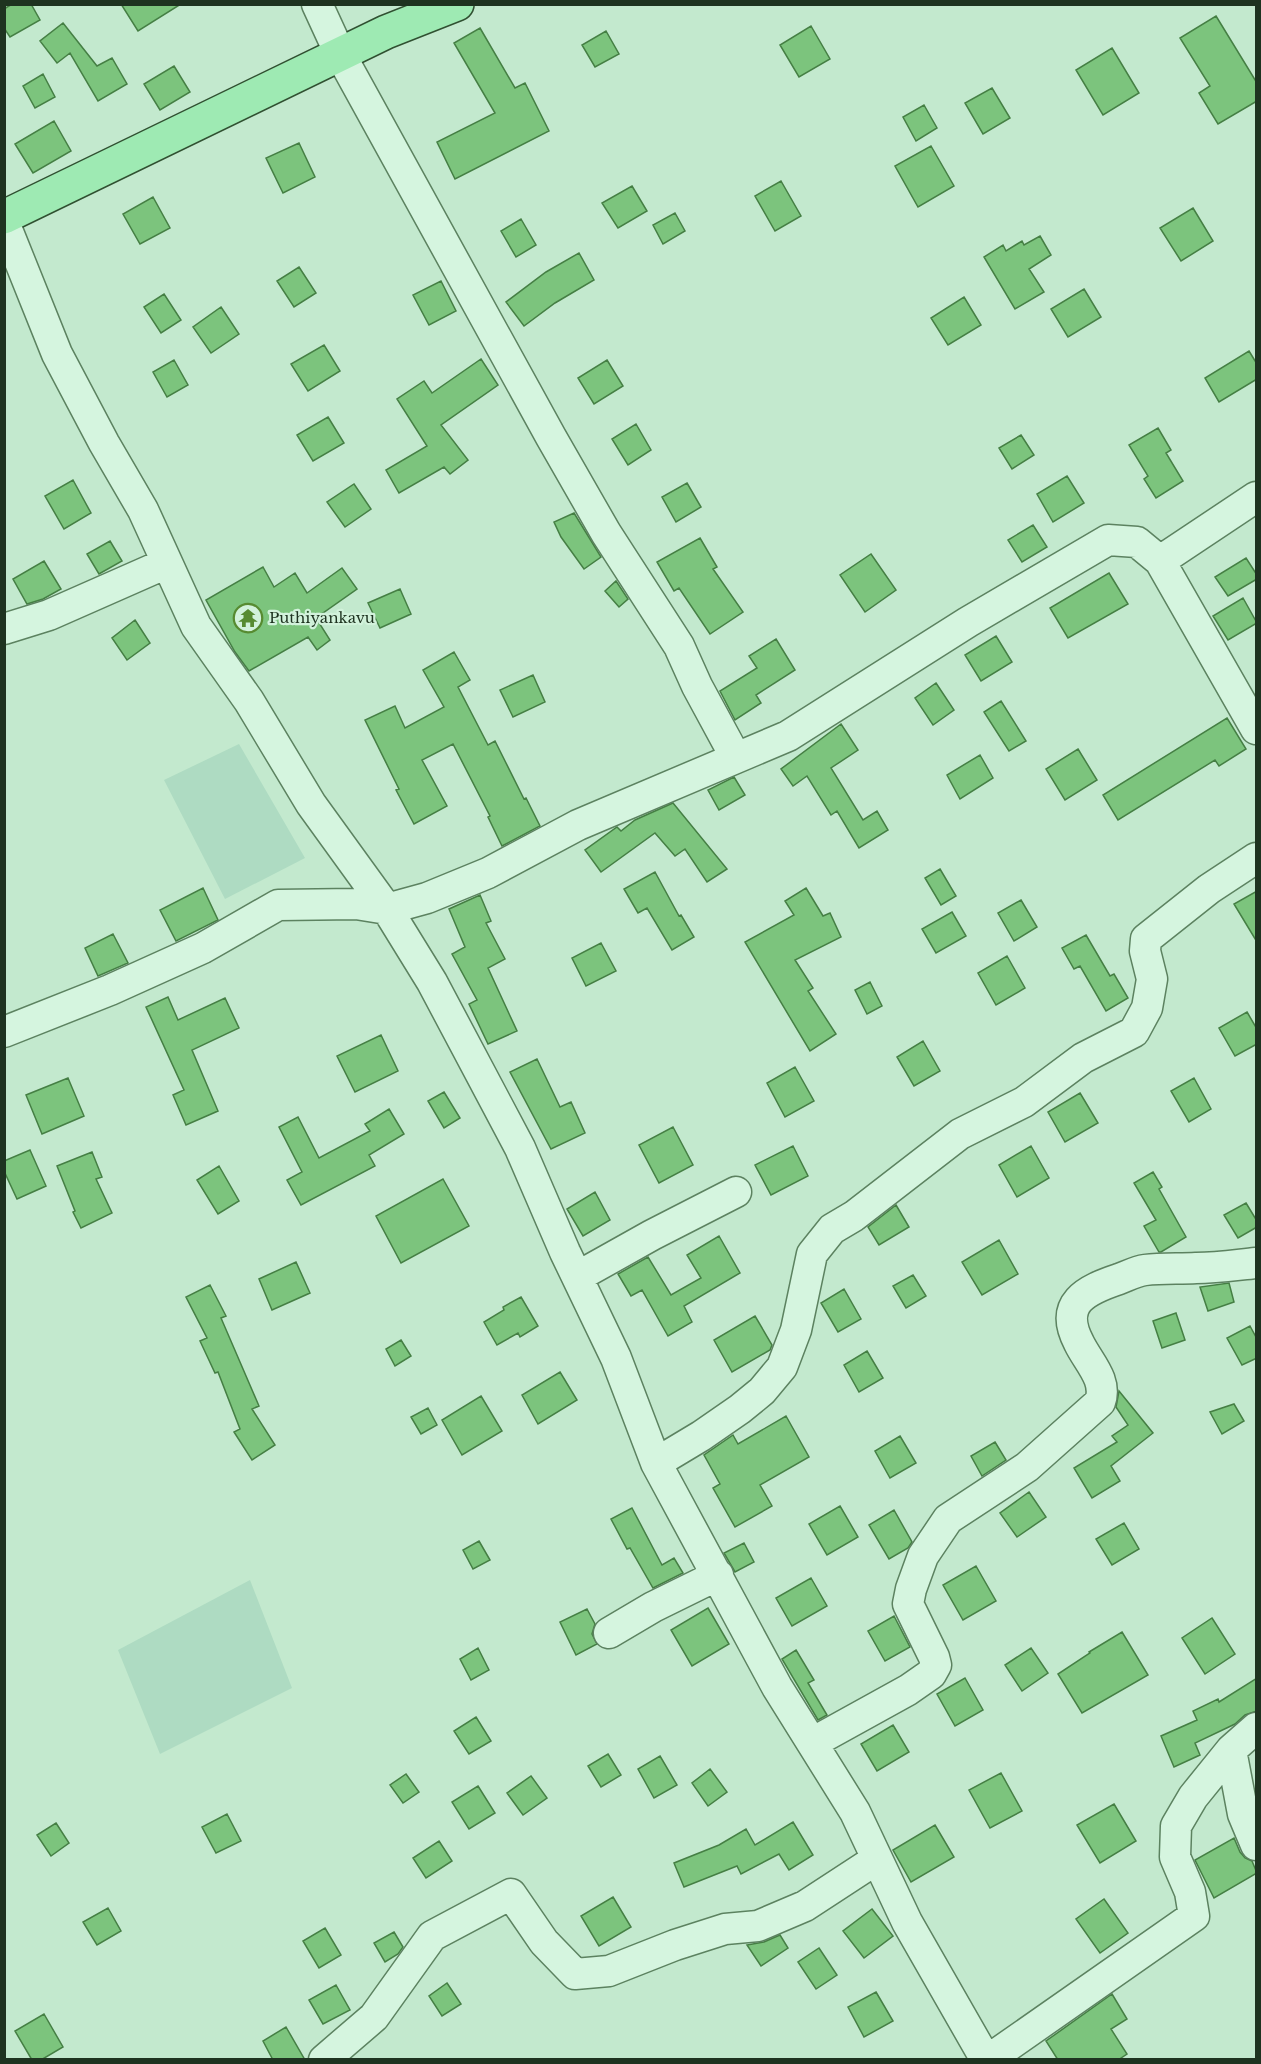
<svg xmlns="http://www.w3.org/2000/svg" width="1261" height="2064" font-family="'Libre Baskerville',serif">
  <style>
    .farmland { fill: #aedbc2 }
    .building { fill: #7cc47d; stroke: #457f44; stroke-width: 1.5 }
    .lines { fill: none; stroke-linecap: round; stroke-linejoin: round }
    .minor-casing { stroke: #5c8260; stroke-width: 33 }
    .major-casing { stroke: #305031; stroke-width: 36 }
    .minor { stroke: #d5f5df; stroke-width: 30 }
    .major { stroke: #9eeab3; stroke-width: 33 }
    .labels { text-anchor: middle; stroke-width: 4.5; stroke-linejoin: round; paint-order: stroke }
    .poi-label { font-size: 15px; fill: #1e3320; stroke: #d2f2db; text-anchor: start }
  </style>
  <rect width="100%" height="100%" fill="#c3e9ce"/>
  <!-- farmland -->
  <path class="farmland" d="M239 744 305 858 225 899 164 780Z
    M250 1580 292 1688 160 1754 118 1650Z"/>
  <!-- building -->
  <path class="building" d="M12 4H31L40 20 10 37 4 28V9Z
    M121 4H181L138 31Z
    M1216 16 1257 83V101L1218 124 1199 93 1210 86 1180 38Z
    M63 23 97 66 112 58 127 84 98 101 70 53 57 63 40 41Z
    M811 26 830 59 799 77 780 45Z
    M480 28 515 88 525 83 549 131 455 179 437 142 495 113 454 43Z
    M606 31 619 54 595 67 582 45Z
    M1112 48 1139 93 1103 115 1076 70Z
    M174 66 190 92 160 110 144 84Z
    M43 74 55 97 35 108 23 86Z
    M992 88 1010 118 983 134 965 103Z
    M924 105 937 128 916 141 903 117Z
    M54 121 71 151 33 173 15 144Z
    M299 143 315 177 283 193 266 158Z
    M931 146 954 186 918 207 895 166Z
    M781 181 801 216 775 231 755 196Z
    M632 186 647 211 618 228 602 203Z
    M153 197 170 228 140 244 123 214Z
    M1193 208 1213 241 1181 261 1160 228Z
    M675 213 685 231 663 244 653 225Z
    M521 219 536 245 516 257 501 231Z
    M1040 236 1051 255 1029 269 1044 292 1015 309 984 257 1003 245 1006 251 1022 241 1024 245Z
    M579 253 594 280 555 303 524 326 506 302 546 272Z
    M299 267 316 293 294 307 277 281Z
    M441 281 456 311 429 325 413 295Z
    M1084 289 1101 317 1068 337 1051 309Z
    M164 294 181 320 161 333 144 307Z
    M964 297 981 325 948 345 931 318Z
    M221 307 239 334 211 353 193 327Z
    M324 345 340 371 308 391 291 364Z
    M1249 351 1257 364V379L1219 402 1205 378Z
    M481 359 498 385 441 425 468 460 450 474 444 467 399 493 386 470 427 446 397 399 424 381 432 393Z
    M174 360 188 385 167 397 153 372Z
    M607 360 623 386 594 404 578 378Z
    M328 417 344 443 313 461 297 435Z
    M636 424 651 450 628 465 612 439Z
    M1158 428 1171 450 1166 453 1183 481 1156 498 1144 479 1148 476 1129 445Z
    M1021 435 1034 455 1012 469 999 448Z
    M1067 476 1084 503 1053 522 1037 494Z
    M73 480 91 513 64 529 45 496Z
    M687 483 701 507 676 522 662 497Z
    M354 484 371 509 345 527 327 502Z
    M574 513 601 557 584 569 561 537 554 522Z
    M1033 525 1047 547 1022 562 1008 540Z
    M700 538 717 567 713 569 743 612 710 634 679 588 674 591 657 562Z
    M110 541 122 561 99 574 87 554Z
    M871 554 896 590 865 612 840 575Z
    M1246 558 1257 575V579L1228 596 1215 577Z
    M44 561 61 589 43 599 27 604 13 579Z
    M263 567 274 587 295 573 307 593 342 568 357 589 316 618 330 640 317 650 308 637 249 671 235 652 206 600Z
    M1109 573 1128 604 1068 638 1050 608Z
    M616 581 628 599 619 607 605 591Z
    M400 589 411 614 380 628 368 603Z
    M1243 598 1257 623 1228 640 1213 616Z
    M135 620 150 643 127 660 112 638Z
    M996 636 1012 662 981 681 965 655Z
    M776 639 795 670 756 695 761 703 735 720 720 691 757 668 749 656Z
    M454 652 470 680 458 687 488 745 495 741 524 799 526 798 540 826 502 846 488 817 490 816 453 744 422 760 447 806 414 824 396 790 399 789 365 720 395 706 405 728 444 707 423 670Z
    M533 675 545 702 513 717 500 690Z
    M936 683 954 710 933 725 915 698Z
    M1001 701 1026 741 1009 751 984 712Z
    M1227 718 1246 749 1219 766 1215 760 1118 820 1103 795Z
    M841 724 858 750 831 768 863 820 877 811 888 830 859 848 837 811 831 815 807 776 793 786 781 769Z
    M1078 749 1097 780 1065 800 1046 769Z
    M980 755 993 778 960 799 947 775Z
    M734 777 745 795 719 810 708 790Z
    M673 803 727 869 707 882 685 849 675 856 655 833 601 872 585 850 617 827 621 831 635 820Z
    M940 869 956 896 941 905 925 878Z
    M655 872 679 916 681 915 694 937 672 950 647 908 638 913 624 889Z
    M203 888 218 920 176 941 160 910Z
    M806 888 823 916 830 913 841 937 795 960 813 988 808 991 836 1034 810 1051 745 942 794 915 785 901Z
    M1257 891V942L1234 904Z
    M480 895 491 921 486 923 505 959 488 968 517 1031 488 1044 469 1004 477 1000 452 954 465 947 449 909Z
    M1021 900 1037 927 1014 941 998 913Z
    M952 912 966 936 936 953 922 929Z
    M113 934 128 963 98 976 85 948Z
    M1086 935 1110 976 1114 974 1128 998 1106 1011 1080 966 1074 969 1062 948Z
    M601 943 616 971 586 986 572 958Z
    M1007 956 1025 988 996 1005 978 973Z
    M870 982 882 1006 867 1014 855 990Z
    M168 997 178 1020 225 998 239 1028 192 1050 218 1111 186 1125 173 1095 184 1090 146 1007Z
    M1247 1012 1257 1029V1044L1235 1056 1219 1028Z
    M381 1035 398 1071 355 1092 337 1056Z
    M923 1041 940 1071 914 1086 897 1057Z
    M537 1059 560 1107 571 1102 585 1133 551 1149 510 1072Z
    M795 1067 814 1101 785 1117 767 1083Z
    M68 1078 84 1116 42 1134 26 1095Z
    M1194 1078 1211 1109 1189 1122 1171 1091Z
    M444 1092 460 1118 444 1128 428 1101Z
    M1080 1093 1098 1123 1065 1142 1048 1112Z
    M389 1109 404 1134 369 1155 375 1166 301 1205 287 1180 302 1172 279 1127 298 1117 319 1158 370 1131 365 1124Z
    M673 1127 693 1165 659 1183 639 1145Z
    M793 1146 808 1176 771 1195 755 1165Z
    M1031 1146 1049 1178 1017 1197 999 1165Z
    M30 1150 46 1186 17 1199 4 1171V1161Z
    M92 1152 102 1177 96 1179 112 1213 81 1228 73 1212 75 1211 57 1166Z
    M219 1166 239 1201 218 1214 197 1180Z
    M1153 1172 1162 1187 1159 1189 1186 1237 1161 1252H1159L1144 1226 1156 1220 1134 1183Z
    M443 1179 469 1226 401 1263 376 1216Z
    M595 1192 610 1220 583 1236 567 1209Z
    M1246 1203 1257 1221V1227L1238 1238 1224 1215Z
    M896 1205 909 1227 879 1245 868 1227Z
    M719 1236 740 1273 684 1306 692 1322 668 1336 642 1290 631 1296 618 1274 648 1257 671 1295 701 1278 687 1255Z
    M999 1240 1018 1274 982 1295 962 1262Z
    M296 1262 310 1293 272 1310 259 1279Z
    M913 1275 926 1296 906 1308 893 1286Z
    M1229 1283 1234 1302 1208 1311 1200 1287Z
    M210 1285 226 1316 221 1318 259 1406 252 1409 275 1445 252 1460 234 1432 240 1429 218 1372 215 1373 200 1341 207 1338 186 1297Z
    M844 1289 861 1319 838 1332 821 1303Z
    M521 1297 538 1326 520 1337 518 1333 497 1345 484 1322 504 1310 503 1307Z
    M1176 1313 1185 1340 1162 1348 1153 1321Z
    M755 1316 772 1345 770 1350 732 1372 714 1340Z
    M1250 1326 1257 1339V1358L1242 1365 1227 1338Z
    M401 1340 411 1356 395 1366 386 1349Z
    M867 1351 883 1378 859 1392 844 1365Z
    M560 1372 577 1400 538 1424 522 1395Z
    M1119 1391 1153 1433 1111 1466 1120 1481 1092 1498 1074 1468 1117 1442 1112 1436 1128 1425 1116 1407Z
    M481 1396 502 1431 462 1455 442 1420Z
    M1234 1404 1244 1421 1222 1434 1210 1412Z
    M428 1408 437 1425 421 1434 411 1417Z
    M786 1416 809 1457 760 1485 772 1506 735 1527 713 1488 720 1484 704 1455 733 1435 738 1444Z
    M900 1436 916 1463 890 1478 875 1451Z
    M995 1442 1006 1460 982 1476 971 1456Z
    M1029 1492 1046 1517 1017 1537 1000 1513Z
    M840 1506 858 1537 827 1555 809 1524Z
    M632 1508 662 1565 674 1558 683 1573 653 1588 630 1548 627 1549 611 1519Z
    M894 1510 912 1542 908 1548 889 1559 869 1525Z
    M1124 1523 1139 1549 1112 1565 1096 1539Z
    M479 1541 490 1560 473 1569 463 1550Z
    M744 1543 754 1562 735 1572 724 1553Z
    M976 1566 996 1601 963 1620 943 1585Z
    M811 1578 827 1606 792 1626 776 1598Z
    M708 1608 729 1644 692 1666 671 1630Z
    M587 1609 595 1624 592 1634 597 1644 576 1655 560 1622Z
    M894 1616 910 1647 885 1661 868 1631Z
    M1212 1618 1235 1654 1205 1674 1182 1638Z
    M1122 1632 1148 1675 1082 1713 1058 1674 1090 1653 1089 1652Z
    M478 1648 489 1670 471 1680 460 1659Z
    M1031 1648 1048 1673 1022 1691 1005 1665Z
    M796 1650 814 1680 808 1683 827 1715 818 1720 782 1659Z
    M965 1678 983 1710 955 1726 937 1694Z
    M1257 1678V1711L1245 1715 1235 1724 1195 1743 1200 1755 1174 1767 1161 1736 1197 1720 1193 1711 1218 1699 1219 1702Z
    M476 1717 491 1741 469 1754 454 1731Z
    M893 1725 909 1752 877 1771 861 1744Z
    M608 1754 621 1775 601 1787 588 1766Z
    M660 1756 677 1785 654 1798 638 1769Z
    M710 1769 727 1792 708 1806 692 1783Z
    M1001 1773 1022 1811 990 1828 969 1790Z
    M406 1774 419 1792 403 1803 390 1785Z
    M531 1776 547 1798 523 1815 507 1793Z
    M478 1786 495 1813 469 1829 452 1802Z
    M1114 1804 1136 1841 1100 1863 1077 1825Z
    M227 1814 241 1841 216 1853 202 1827Z
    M793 1822 813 1855 789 1870 779 1854 741 1874 737 1866 684 1887 674 1863 719 1845 746 1829 755 1845Z
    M56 1823 69 1843 51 1856 37 1835Z
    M935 1825 954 1857 911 1882 893 1850Z
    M1234 1838 1240 1852 1245 1858 1252 1861 1257 1873 1214 1898 1195 1860Z
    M439 1841 452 1861 426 1878 413 1858Z
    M613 1897 631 1927 599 1946 581 1916Z
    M1104 1899 1128 1933 1100 1953 1076 1919Z
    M108 1908 121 1931 97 1945 83 1922Z
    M872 1909 893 1936 864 1958 843 1931Z
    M325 1928 341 1955 319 1968 303 1941Z
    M394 1932 403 1947 398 1954 385 1962 374 1943Z
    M780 1935 788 1948 761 1966 747 1945 764 1942Z
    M819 1948 837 1975 816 1989 798 1962Z
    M447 1983 461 2004 442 2016 429 1996Z
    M336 1985 350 2010 323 2024 309 2000Z
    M876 1992 893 2021 864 2037 848 2007Z
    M1112 1994 1127 2019 1111 2029 1127 2054 1118 2060H1058L1046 2041Z
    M44 2014 63 2047 41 2060H32L15 2031Z
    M286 2027 305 2060H273L263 2041Z"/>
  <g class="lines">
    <!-- minor casing -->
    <g class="minor-casing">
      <path id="minor" d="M317 4 340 54 551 437 606 533 679 646 697 686 736 758
        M4 222 57 354 104 443 143 510 196 626 249 701 311 804 387 909 427 898 488 873 578 825 788 736 968 622 1108 540 1137 542 1160 561 1256 729
        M1160 561 1256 497
        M4 629 49 615 167 563
        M4 1032 110 990 203 948 278 905 356 904 387 909 432 982 520 1148 565 1252 616 1358 656 1463 777 1687 855 1812 907 1922 986 2060
        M577 1277 652 1235 736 1192
        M656 1463 701 1436 740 1409 762 1391 782 1367 796 1330 812 1254 832 1229 854 1216 960 1134 1024 1102 1083 1058 1134 1032 1147 1008 1152 979 1145 951 1146 939 1209 889 1256 858
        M609 1633 653 1607 718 1575
        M812 1743 908 1690 931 1674 936 1665 934 1657 908 1604 911 1589 923 1556 948 1519 1027 1467 1100 1402C1108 1380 1088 1362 1079 1343 1058 1303 1086 1290 1119 1279 1127 1276 1137 1271 1145 1270 1162 1268 1180 1269 1196 1268 1217 1268 1236 1265 1256 1263
        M1231 1750 1243 1814 1256 1845
        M324 2060 374 2017 432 1936 511 1894 544 1942 575 1974 609 1971 675 1945 725 1929 758 1926 805 1906 877 1859
        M988 2060 1194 1916 1190 1892 1175 1857 1176 1826 1193 1797 1231 1750 1256 1728"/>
    </g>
    <!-- major casing -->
    <g class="major-casing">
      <path id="major" d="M4 217 386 32 457 4"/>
    </g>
    <!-- minor -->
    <use href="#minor" class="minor"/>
    <!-- major -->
    <use href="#major" class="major"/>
  </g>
  <!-- icons -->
  <defs>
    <g id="temple-ring" transform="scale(1.5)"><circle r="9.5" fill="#d2f2db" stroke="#578b31" stroke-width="1.5"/><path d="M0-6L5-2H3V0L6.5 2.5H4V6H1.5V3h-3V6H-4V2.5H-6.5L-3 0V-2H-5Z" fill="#578b31"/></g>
  </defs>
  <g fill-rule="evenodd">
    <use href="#temple-ring" x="248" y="618"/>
  </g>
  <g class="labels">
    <!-- poi labels -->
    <g class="poi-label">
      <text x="269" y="623">Puthiyankavu</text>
    </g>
  </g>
  <!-- border -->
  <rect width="1261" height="2064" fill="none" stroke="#1e3320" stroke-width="12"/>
</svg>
